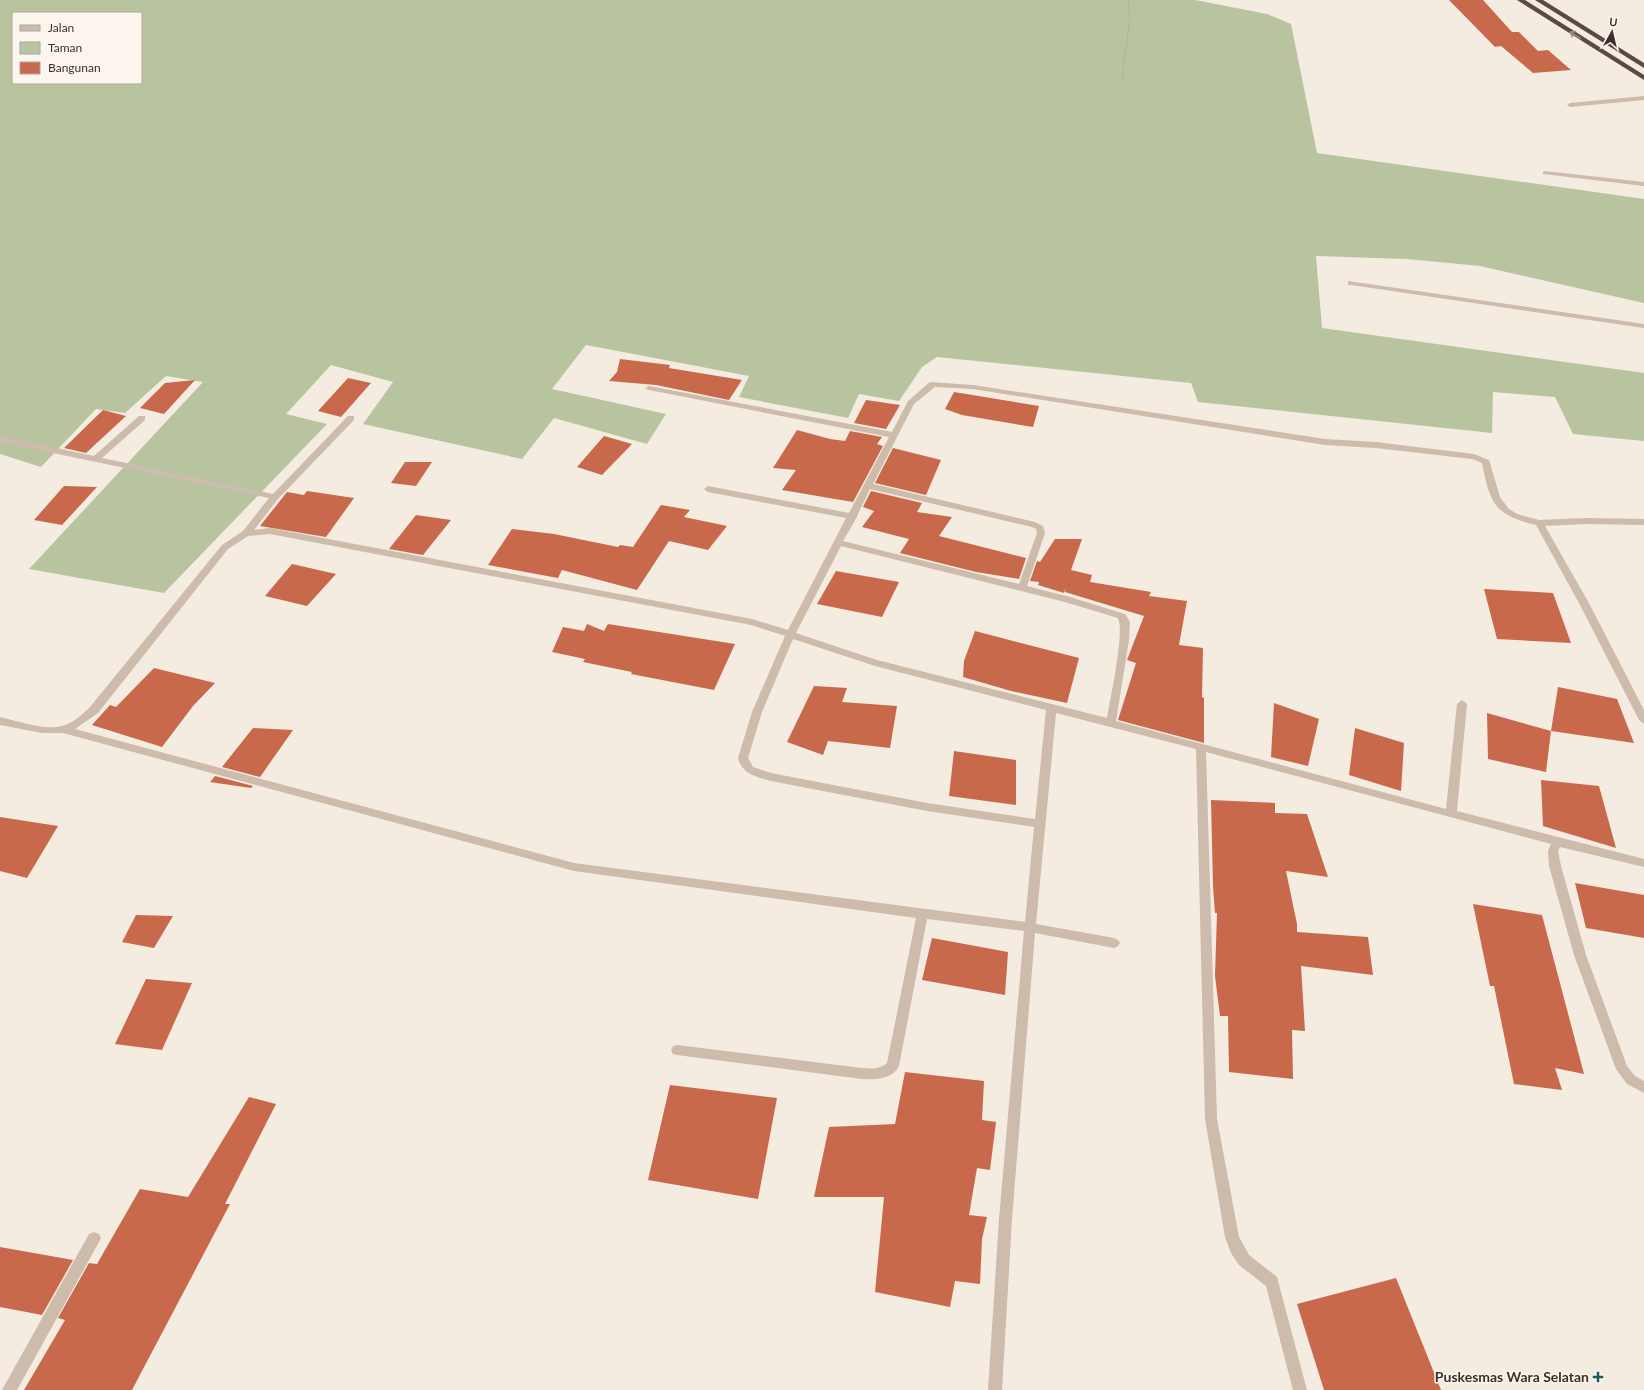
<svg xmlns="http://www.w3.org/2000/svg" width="1644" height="1390" font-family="Lato,sans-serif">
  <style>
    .green { fill: #b8c4a0; fill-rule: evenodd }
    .building { fill: #c8694b }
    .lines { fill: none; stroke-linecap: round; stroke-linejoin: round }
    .path { stroke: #b9a596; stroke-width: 1.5; stroke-dasharray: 1.5 1.5; stroke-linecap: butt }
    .minor { fill: #cdbbac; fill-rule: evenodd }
    .highway { fill: #5c4a42; fill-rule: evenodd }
    .oneway { stroke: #9c8e87 }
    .poi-dot { fill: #1f5a5e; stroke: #fbf5ee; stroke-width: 1.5 }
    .labels { text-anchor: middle; stroke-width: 3; stroke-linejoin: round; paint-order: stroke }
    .near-poi-label { font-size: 14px; font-weight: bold; fill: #3b302b; stroke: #fbf5ee; text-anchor: end }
  </style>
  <rect width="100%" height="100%" fill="#f4ebe1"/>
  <!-- green -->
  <path class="green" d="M0 0H1195L1267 14 1291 24 1317 153 1644 199V303L1480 266 1407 259 1316 256 1322 328 1644 373V441L1573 434 1555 397 1493 392 1492 433 1198 402 1191 383 937 357 922 367 899 401 859 394 848 418 739 397 749 376 586 345 552 389 666 414 647 444 554 418 522 459 363 424 393 382 331 365 286 414 327 424 164 593 29 569 203 382 166 376 125 413 96 409 41 467 0 454ZM13 13H141V83H13Z"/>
  <!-- building -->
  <path class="building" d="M1449 0H1483L1512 32H1519L1538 51 1548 50 1571 70 1533 73 1501 46 1495 47Z
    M620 359 670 365 669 368 742 380 729 400 656 385 609 381 617 372Z
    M348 378 371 383 341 417 318 411Z
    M195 380 164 414 140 408 165 383Z
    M954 392 1039 406 1033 427 962 415 945 409Z
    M866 400 900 405 886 429 854 423Z
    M103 410 126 416 86 453 64 448Z
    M797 430 830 439 845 441 850 431 882 437 877 444 883 446 853 502 782 490 796 470 773 468Z
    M604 436 632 444 602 475 577 467Z
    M893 448 941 460 926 495 875 483Z
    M405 462H432L416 486 391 483Z
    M64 486 97 487 62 525 34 520Z
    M307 491 354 498 326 537 260 526 287 492 304 495Z
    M871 491 922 503 917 512 952 517 939 536 1026 558 1019 579 976 572 900 553 909 539 862 527 874 511 863 507Z
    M661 505 690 510 684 517 727 526 708 550 669 541 637 590 562 570 558 578 488 565 512 529 554 534 618 547 620 545 633 547Z
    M416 515 451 520 423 555 389 549Z
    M1055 539H1082L1071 570 1092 575 1090 582 1151 592 1149 596 1187 601 1179 645 1203 648 1202 697 1204 698V743L1118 720 1136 663 1127 660 1144 616 1065 592 1066 587 1064 593 1038 585 1039 582 1030 581 1037 561 1040 562Z
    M292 564 336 574 307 606 265 596Z
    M836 571 899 582 882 617 817 604Z
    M1484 589 1553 593 1571 643 1497 639Z
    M587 624 604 631 608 624 735 644 714 690 631 674 632 672 583 662 585 659 552 652 563 627 584 631Z
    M975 631 1079 658 1067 703 1011 691 963 677 964 661Z
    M154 668 215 683 193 706 162 747 92 725 110 705 116 707Z
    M814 686 847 688 842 702 897 706 890 748 828 741 823 755 787 742Z
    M1558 687 1617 699 1634 743 1551 731Z
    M1274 703 1319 719 1308 766 1271 757Z
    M1487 713 1551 731 1546 772 1488 759Z
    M253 728 293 730 260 777 222 767Z
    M1355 728 1404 743 1401 791 1349 775Z
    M954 751 1016 760V805L949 796Z
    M215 776 253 786 251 788 210 782Z
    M1541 780 1599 786 1616 848 1543 826Z
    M1211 800 1275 803V813L1307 814 1328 877 1286 871 1297 924V932L1368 937 1373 975 1301 966 1305 1031 1292 1030 1293 1079 1229 1072 1228 1016H1220L1215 976 1217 913H1215L1213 886Z
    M0 817 58 826 27 878 0 871Z
    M1575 883 1644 895V938L1586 928Z
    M1473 904 1542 915 1584 1074 1555 1068 1562 1090 1514 1084 1494 986H1490Z
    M136 915 173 916 154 948 122 942Z
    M932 938 1008 952 1005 995 922 980Z
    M146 979 192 983 162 1050 115 1044Z
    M905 1072 984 1081 982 1120 996 1122 990 1170 977 1168 969 1215 987 1217 982 1239 980 1284 955 1281 950 1307 875 1292 884 1197H814L829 1127 895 1124Z
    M670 1085 777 1098 758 1199 648 1180Z
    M249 1097 276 1104 225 1204H230L132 1390H24L65 1320 58 1318 89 1263 97 1264 140 1189 188 1197Z
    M0 1247 73 1260 42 1315 0 1307Z
    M1396 1278 1441 1390H1324L1297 1304Z"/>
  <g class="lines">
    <!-- path -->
    <path class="path" d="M1122 79 1130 17 1128 0"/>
    <!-- minor -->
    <path class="minor" d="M1644 96V100L1570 107 1567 105 1570 103Z
      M1545 171 1644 182V186L1543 174V172Z
      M1348 281 1644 324V328L1351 285H1348Z
      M930 382 973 385 1325 439 1376 442 1474 454 1489 460 1500 497 1509 509 1517 514 1539 520 1586 518 1644 519V525L1586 524 1545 526 1590 605 1644 710V724L1639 720 1580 605 1536 525C1494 515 1490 503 1482 463L1472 459 1376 448 1325 445 973 389 935 387 914 404 873 484 1035 522 1043 526 1045 533 1027 586 1070 597 1125 614 1130 622 1129 640 1116 721 1446 809 1457 704 1462 700 1467 704 1457 811 1644 859V867L1560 847 1558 851 1561 866 1586 955 1627 1066 1635 1076 1644 1081V1093L1627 1084 1616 1069 1574 955 1549 866 1548 851 1551 844 1206 752 1217 1119 1239 1237 1249 1255 1277 1277 1307 1390H1293L1266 1286 1239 1265 1231 1253 1225 1237 1205 1119 1196 749 1056 713 1036 924 1114 938 1118 940 1120 943 1118 946 1114 948 1035 933 1012 1219 1002 1390H988L999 1219 1024 931 927 919 899 1066C893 1079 875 1080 862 1079L677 1055 673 1054 671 1050 673 1046 677 1045 862 1068C872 1069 880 1069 887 1063L916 918 574 871 63 733H42L0 725V717C19 721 45 732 65 725 74 722 83 714 90 707L222 545 243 531 269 498 0 442V436L94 456 139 416H145V420L102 458 273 494 348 416H354V420L278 499 254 530 270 528 752 619 788 630 846 518 708 492 704 489 708 486 849 513 889 437 649 390 645 388 649 386 892 432 908 401ZM870 489 1032 527 1036 529 1037 533 1019 584 843 541 857 517V516ZM270 534 751 625 785 636 752 712 738 758C742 774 756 777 771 781L927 811 1034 827 1025 922 574 863 75 729 98 713 228 549 248 536ZM841 546 1065 602 1118 618C1125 631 1110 700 1107 718L877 660 796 633ZM793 639 875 666 1046 710 1035 819 927 803 771 773 753 767 748 758 762 712Z
      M94 1232 99 1234 101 1238 99 1242 17 1390H2L89 1234Z"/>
    <!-- highway -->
    <path class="highway" d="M1517 0H1525L1644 75V80Z
      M1535 0H1543L1644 63V68Z"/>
  </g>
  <!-- one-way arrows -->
  <defs><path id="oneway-shaft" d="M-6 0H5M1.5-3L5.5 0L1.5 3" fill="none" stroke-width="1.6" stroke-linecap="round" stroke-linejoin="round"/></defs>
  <use class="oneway" href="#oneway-shaft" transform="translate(1575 35) rotate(-148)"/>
  <!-- markers -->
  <path class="poi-dot" d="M1596 1371h4v4h4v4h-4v4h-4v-4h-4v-4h4z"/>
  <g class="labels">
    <!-- near-poi labels -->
    <g class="near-poi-label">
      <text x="1589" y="1382">Puskesmas Wara Selatan</text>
    </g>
  </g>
  <!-- legend -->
  <rect x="12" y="12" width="130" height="72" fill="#fbf5ee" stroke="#aea6a0"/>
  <rect x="20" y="25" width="20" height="6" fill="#cdbbac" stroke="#aea6a0"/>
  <text x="48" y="32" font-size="12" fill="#3b302b">Jalan</text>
  <rect x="20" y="42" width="20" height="12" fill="#b8c4a0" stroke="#aea6a0"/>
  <text x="48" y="52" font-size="12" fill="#3b302b">Taman</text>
  <rect x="20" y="62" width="20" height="12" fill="#c8694b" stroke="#aea6a0"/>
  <text x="48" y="72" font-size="12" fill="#3b302b">Bangunan</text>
  <!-- north arrow -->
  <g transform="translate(1612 32) rotate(8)" stroke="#fbf5ee" stroke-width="3" paint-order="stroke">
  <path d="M0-3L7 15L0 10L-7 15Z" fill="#3b302b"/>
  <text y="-6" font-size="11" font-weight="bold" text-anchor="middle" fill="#3b302b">U</text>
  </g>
</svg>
